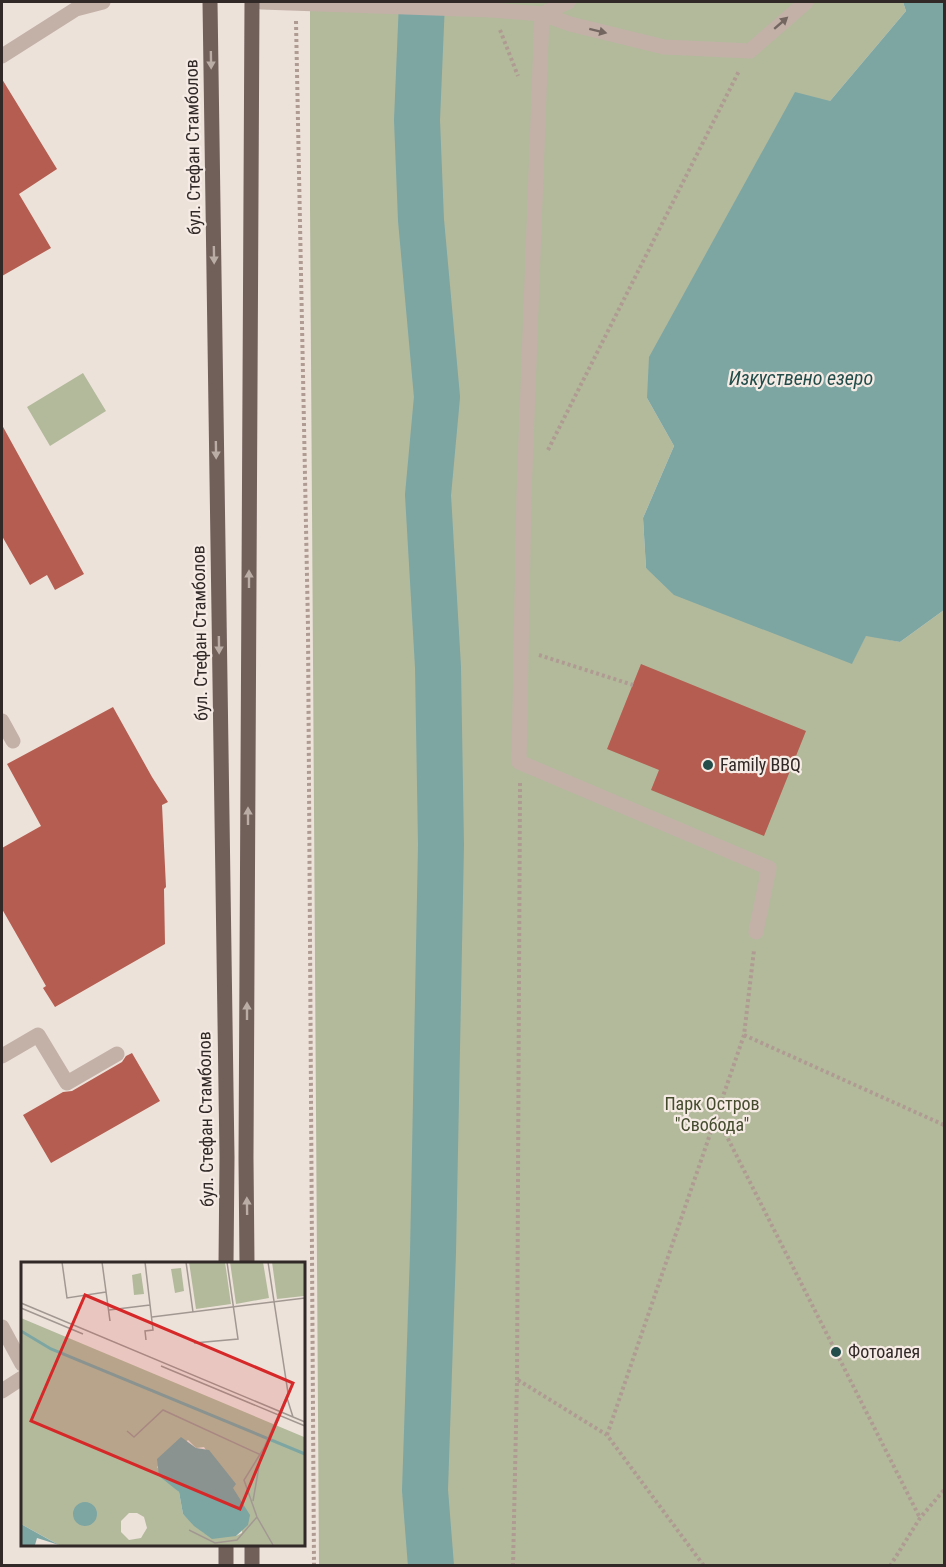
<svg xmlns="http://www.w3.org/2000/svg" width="946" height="1567" font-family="'Roboto Condensed',sans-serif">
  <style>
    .green { fill: #b3ba9c }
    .water { fill: #7da6a3 }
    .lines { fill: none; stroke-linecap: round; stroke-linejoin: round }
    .river { stroke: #7da6a3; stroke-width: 46 }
    .building { fill: #b55d50 }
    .path { stroke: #af9b92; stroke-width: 4; stroke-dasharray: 3 3; stroke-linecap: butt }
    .minor { stroke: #c3b1a8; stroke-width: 15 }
    .major { stroke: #715f5a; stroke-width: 15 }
    .oneway { fill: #736661 }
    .oneway2 { fill: #baada6 }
    .poi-dot { fill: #224d4b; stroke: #f6ece5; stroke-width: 2 }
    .labels { text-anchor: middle; stroke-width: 4.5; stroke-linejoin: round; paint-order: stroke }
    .street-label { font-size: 18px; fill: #312927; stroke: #f6ece5 }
    .poi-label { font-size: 18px; fill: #312927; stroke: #f6ece5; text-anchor: start }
    .park-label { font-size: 18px; fill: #454c2e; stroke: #f6ece5 }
    .water-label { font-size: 20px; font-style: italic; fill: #224d4b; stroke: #f6ece5 }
    .inset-river { fill: none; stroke: #7da6a3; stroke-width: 3 }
    .inset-road { fill: none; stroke: #a29892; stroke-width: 1.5 }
    .view { fill: #d62828; fill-opacity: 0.15; stroke: #d62828; stroke-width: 3 }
    .inset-edge { fill: none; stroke: #312927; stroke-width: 3 }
  </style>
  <rect width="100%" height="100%" fill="#ede2da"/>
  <!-- green -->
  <path class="green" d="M310 2H903L906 11 830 101 647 398 674 446 643 518 646 568 852 663 866 635 900 642 944 610V1565H319L310 209Z
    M83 373 106 411 50 446 27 407Z"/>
  <!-- water -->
  <path class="water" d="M903 2H944V610L900 642 866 636 852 664 674 595 646 568 643 518 674 446 647 398 649 357 795 92 830 101 906 11Z"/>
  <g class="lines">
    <!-- river -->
    <path class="river" d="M422 2 417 120 421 220 437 397 428 495 438 667 441 845 433 1253 425 1490 431 1566"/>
  </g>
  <!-- building -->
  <path class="building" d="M2 79 57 169 19 194 51 248 2 276Z
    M2 425 84 574 55 590 47 575 30 585 2 536Z
    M641 664 806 731 764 836 651 790 659 770 607 749Z
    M113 707 152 777 168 802 162 805 166 887 164 889 165 944 55 1007 43 988 46 986 2 909V848L41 826 7 764Z
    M132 1053 160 1101 51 1163 23 1115 63 1092 72 1091 122 1062 126 1056Z"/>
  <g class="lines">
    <!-- path -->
    <path class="path" d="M296 21 308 627 314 1566
      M500 30 518 76
      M548 450 739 71
      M539 655 633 685
      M744 1035 944 1125
      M717 1117 920 1518
      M518 1380 607 1435 704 1566
      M607 1435 744 1035 754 950
      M513 1566 517 1380 520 783
      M890 1566 920 1518 944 1490"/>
    <!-- minor -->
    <path class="minor" d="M261 2 492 10 542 14 570 24 664 47 750 51 806 2
      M542 14 524 496 519 762 769 868 756 932
      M542 14 568 2
      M2 56 76 9 103 2
      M2 721 13 741
      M2 1056 38 1035 67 1083 117 1054
      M2 1327 22 1364
      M2 1391 22 1378"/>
    <!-- major -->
    <path class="major" d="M210 2 227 1157 226 1264
      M247 1264 246 1158 252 2
      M252 1544V1566
      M226 1566V1544"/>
  </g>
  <!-- one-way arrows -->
  <defs><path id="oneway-solid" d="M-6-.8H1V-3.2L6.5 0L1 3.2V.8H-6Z" transform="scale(1.5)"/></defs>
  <g class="oneway">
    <use href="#oneway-solid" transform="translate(781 23) rotate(-41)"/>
    <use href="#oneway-solid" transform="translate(598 31) rotate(14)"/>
  </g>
  <g class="oneway2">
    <use href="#oneway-solid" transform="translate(211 60) rotate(89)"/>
    <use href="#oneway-solid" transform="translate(214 255) rotate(89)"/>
    <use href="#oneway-solid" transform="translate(216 450) rotate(89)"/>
    <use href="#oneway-solid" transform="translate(249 579) rotate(-90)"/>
    <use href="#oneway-solid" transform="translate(219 645) rotate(89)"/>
    <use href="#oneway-solid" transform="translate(248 816) rotate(-90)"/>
    <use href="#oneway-solid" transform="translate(247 1011) rotate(-90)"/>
    <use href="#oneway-solid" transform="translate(247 1206) rotate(-91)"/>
  </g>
  <!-- markers -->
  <g class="poi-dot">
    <circle cx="708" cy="765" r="6"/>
    <circle cx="836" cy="1352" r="6"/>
  </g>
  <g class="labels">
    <!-- street labels -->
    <g class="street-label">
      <text transform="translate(193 147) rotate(-91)" y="6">бул. Стефан Стамболов</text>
      <text transform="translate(200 633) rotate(-91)" y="6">бул. Стефан Стамболов</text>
      <text transform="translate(206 1119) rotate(-91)" y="6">бул. Стефан Стамболов</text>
    </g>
    <!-- poi labels -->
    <g class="poi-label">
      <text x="720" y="771">Family BBQ</text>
      <text x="848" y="1358">Фотоалея</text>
    </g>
    <!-- park labels -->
    <g class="park-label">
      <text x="712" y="1110">Парк Остров<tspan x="712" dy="21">"Свобода"</tspan></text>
    </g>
    <!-- water labels -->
    <g class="water-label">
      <text x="801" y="385">Изкуствено езеро</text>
    </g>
  </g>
  <!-- overview -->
  <g transform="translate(21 1262)">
    <rect width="284" height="284" fill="#ede2da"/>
    <path d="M168 0H204L210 42 175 47ZM209 0H242L248 36 215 42ZM251 0H283V34L256 37ZM160 6 163 29 154 31 150 7ZM120 11 123 32 113 33 111 13ZM0 56 283 175V283H38L0 262ZM167 178 175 186 183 185 220 242 221 271 215 274 183 271 162 252 158 230 136 205ZM116 251 123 255 126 266 120 276 108 278 100 270V259L108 251Z" fill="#b3ba9c" fill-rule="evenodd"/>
    <path d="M160 175 175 186 188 188 215 222 212 226 229 253 227 263 215 274 191 277 173 264 162 252 158 230 138 214 136 197ZM52 252a12 12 0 1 1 24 0a12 12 0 1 1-24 0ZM0 262 25 276 38 283 16 276 14 283H0Z" fill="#7da6a3"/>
    <path class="inset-river" d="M0 69 30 87 284 192"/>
    <path class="inset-road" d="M41 0 46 36 85 30M81 0 89 59M124 0 132 68 124 69 125 78M165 0 172 50M247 0 267 131 243 186 223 218 236 255 252 283M0 41 284 160M0 46 62 72M88 48 129 43M131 55 284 36M173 81 217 77 206 0M140 104 284 164M266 136 272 155M106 169 113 175 142 148 240 193M232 239 240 193M168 268 194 281 216 278 236 255"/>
    <path class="view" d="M64 33 272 121 219 247 10 159Z"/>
    <rect width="284" height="284" class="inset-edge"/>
  </g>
  <!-- border -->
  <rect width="946" height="1567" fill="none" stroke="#312927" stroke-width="6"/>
</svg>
